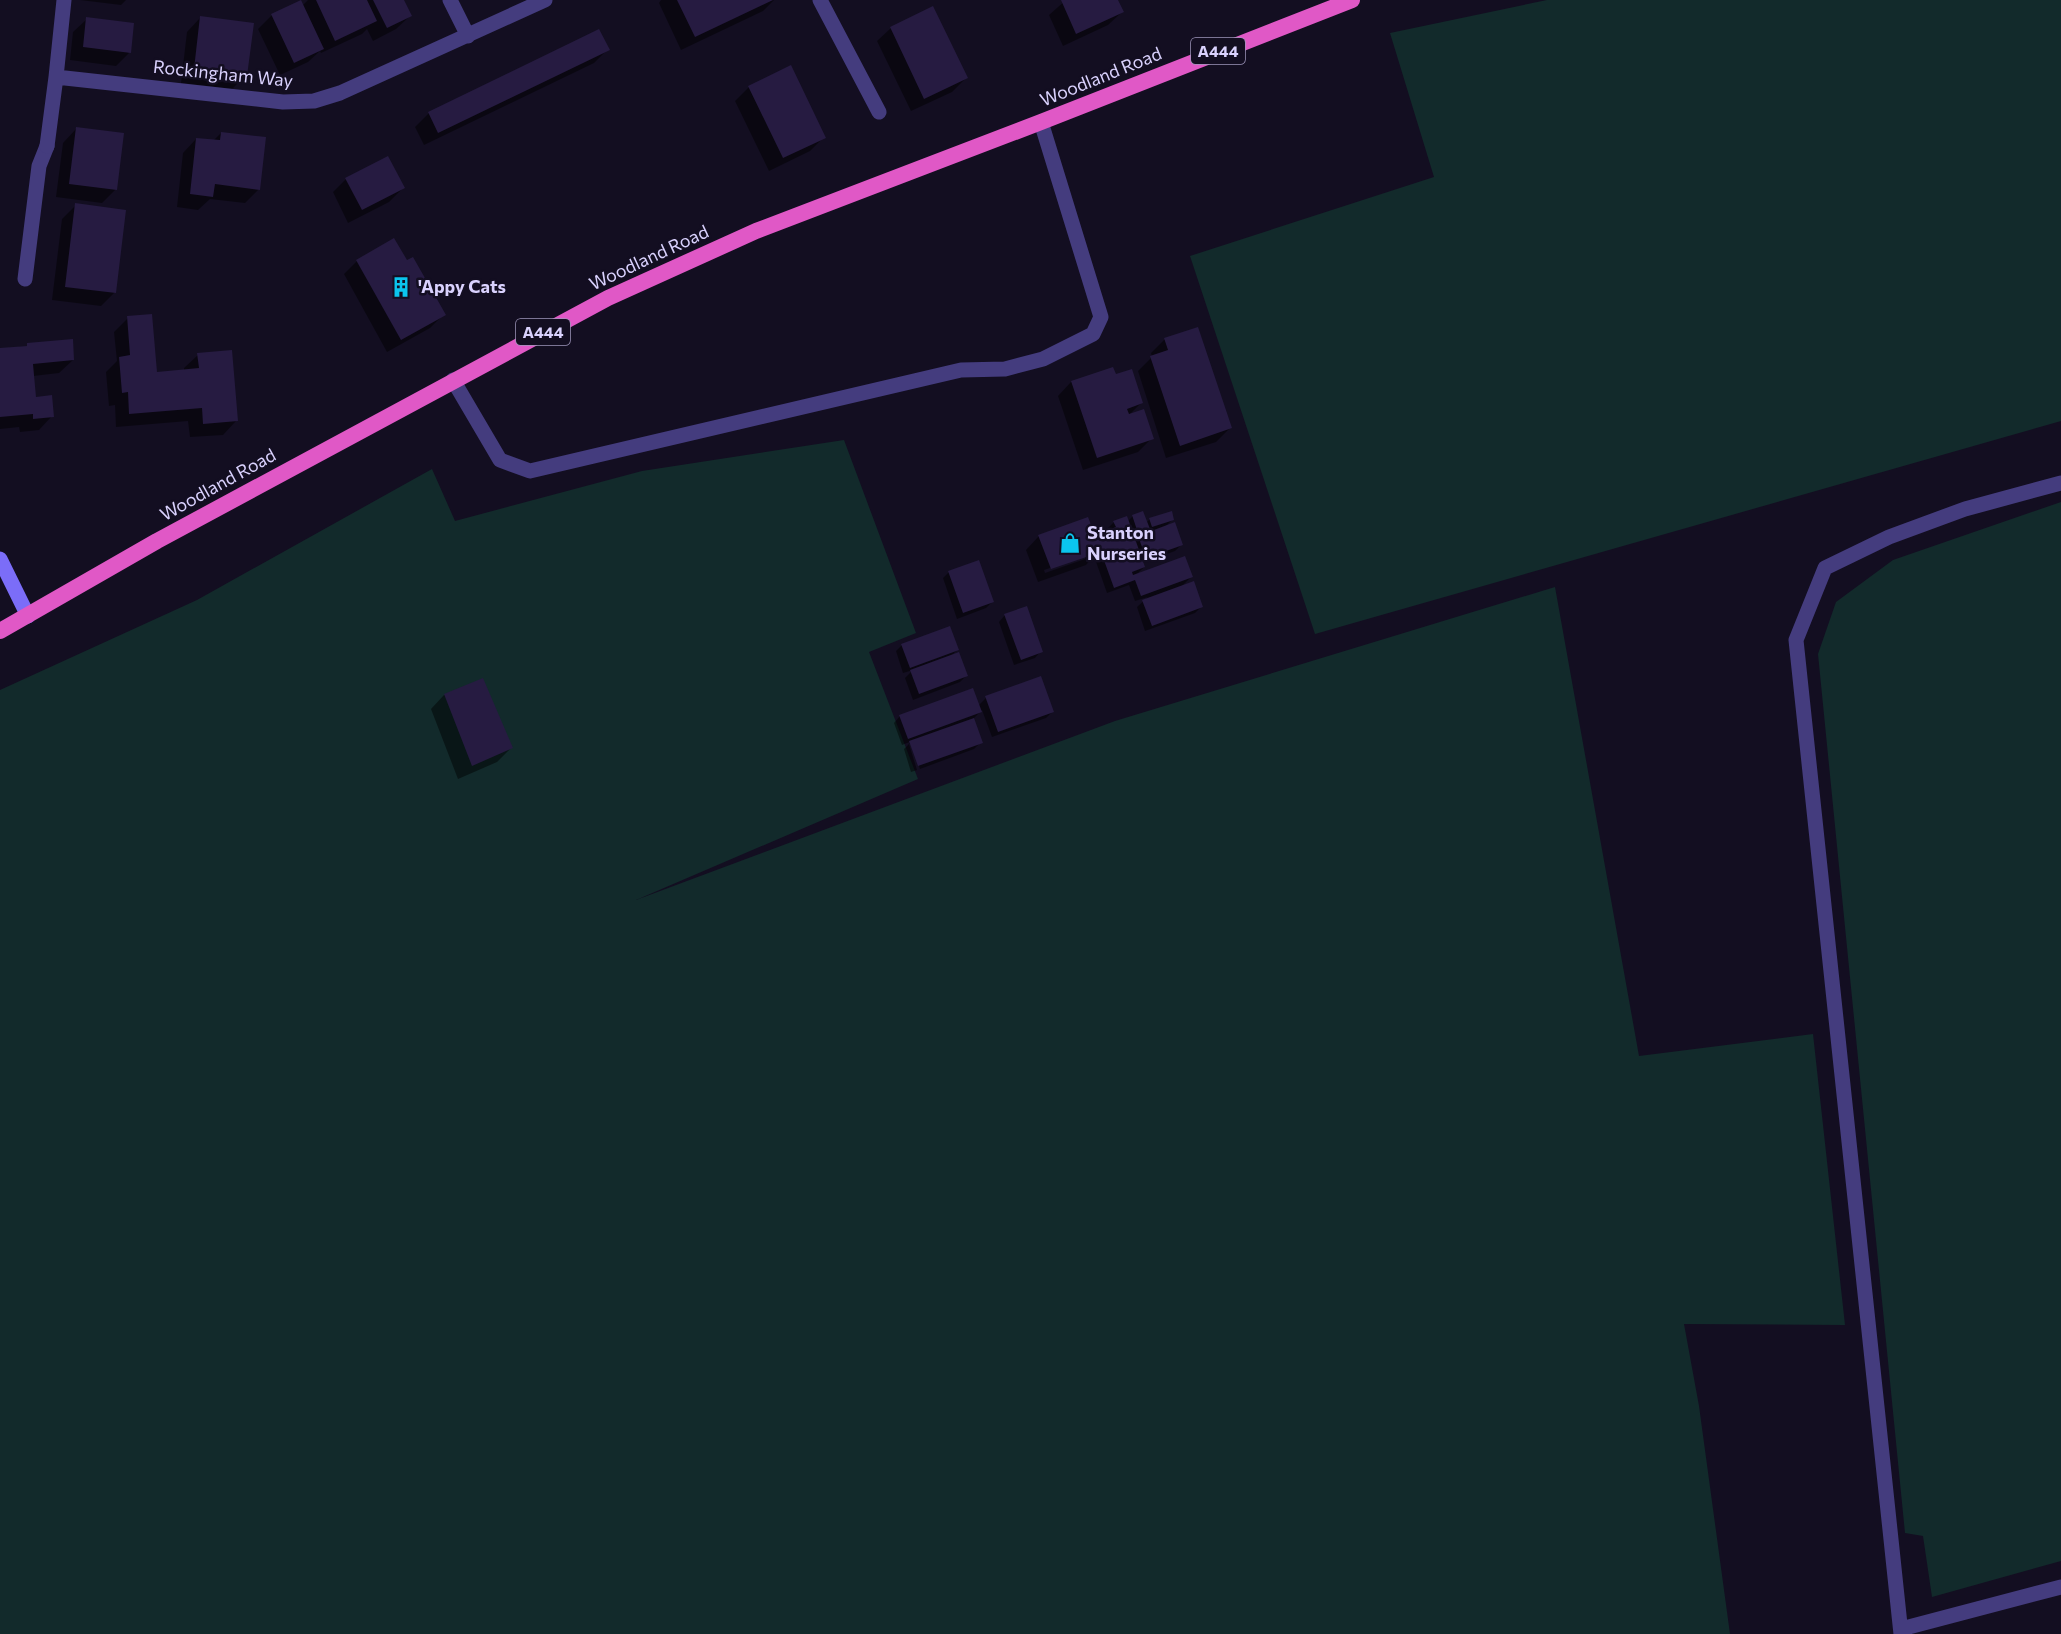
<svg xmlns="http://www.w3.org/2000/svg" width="2061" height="1634" font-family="Commissioner,sans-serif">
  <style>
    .green { fill: #122a2b }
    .shadow { fill: #0007; fill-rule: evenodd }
    .building { fill: #261b41 }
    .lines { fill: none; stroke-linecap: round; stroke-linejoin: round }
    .service { stroke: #443c7e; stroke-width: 15 }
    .minor { stroke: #443c7e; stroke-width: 15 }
    .secondary { stroke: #7b6df8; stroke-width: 15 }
    .trunk { stroke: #e058c6; stroke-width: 16 }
    .labels { text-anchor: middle; stroke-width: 5; stroke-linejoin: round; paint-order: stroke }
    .shield { fill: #130e21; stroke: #9e96bb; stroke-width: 1.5 }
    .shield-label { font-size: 16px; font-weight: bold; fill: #d9d1fd }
    .street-label { font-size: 18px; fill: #d9d1fd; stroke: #130e21 }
    .poi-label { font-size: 18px; font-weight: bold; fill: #d9d1fd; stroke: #130e21; text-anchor: start }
  </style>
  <rect width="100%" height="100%" fill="#130e21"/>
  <!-- green -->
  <path class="green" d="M1547 0H2061V421L1315 634 1190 256 1434 177 1390 33Z
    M844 440 916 633 869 652 918 779 636 900 1115 721 1555 587 1639 1056 1813 1034 1845 1325 1684 1324 1699 1406 1730 1634H0V690L197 600 432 469 455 521 642 471Z
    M2061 502V1561L1932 1597 1923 1536 1905 1533 1818 654 1836 602 1893 560Z"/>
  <!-- shadow -->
  <path class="shadow" d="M80 0H126L121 5Z
    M308 0H402L410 16 396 29 373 41 367 29 362 34 321 53 320 51 308 62 280 75 258 29 272 15 302 6Z
    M661 0H774L763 11 681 50 659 3Z
    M1066 0H1117L1122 12 1108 25 1063 46 1049 15Z
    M200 18 245 76 232 89 181 83 187 32Z
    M87 19 129 53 116 66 70 60 73 32Z
    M891 28 966 78 952 92 911 111 877 41Z
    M599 31 608 49 594 63 424 145 415 127 429 113Z
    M749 87 824 137 810 151 769 171 735 101Z
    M76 129 116 189 102 203 56 197 63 143Z
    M221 133 259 189 245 203 210 199 198 210 177 207 183 153 196 139 213 141Z
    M346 179 403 188 389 202 348 223 333 192Z
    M76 205 115 292 101 306 52 300 62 219Z
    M357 261 407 262 444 314 430 328 387 352 344 274Z
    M128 318 156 373 184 371V368L198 355 236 421 223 435 190 437 188 421 116 427 115 405 109 406 106 372 117 361 114 332Z
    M1197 329 1230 428 1216 442 1166 458 1138 371 1152 357 1151 353 1164 340Z
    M71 341 73 360 59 373 33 376 35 398 52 416 39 430 20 432 19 427 0 429V349Z
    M1115 376 1141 403 1129 415 1152 438 1138 452 1083 470 1058 396 1071 382Z
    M1133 516 1146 523 1150 519H1173L1164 528 1182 544 1175 551 1142 563 1144 567 1135 576 1191 577 1181 587 1201 607 1195 613 1145 631 1137 607 1148 597 1135 601 1129 585 1107 593 1094 556 1086 565 1038 582 1026 550 1039 536H1094L1109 531 1108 528 1114 522 1128 521ZM1085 556V559L1045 573 1044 570Z
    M949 572 992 602 986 608 957 619 943 578Z
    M1005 615 1041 651 1035 658 1014 665 999 622Z
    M902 645 957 650 949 658 966 676 960 682 913 700 905 678 913 670 903 673 896 651Z
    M482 680 511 748 497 762 458 779 431 709 444 695Z
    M986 698 1052 712 1046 718 992 737 982 710 973 719 981 742 974 749 920 769 912 744H909L912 741 902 745 894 723 900 716 978 706Z
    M909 744 917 770 911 772 904 749Z"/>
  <!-- building -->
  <path class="building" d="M301 0 324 49 294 63 271 14Z
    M316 0H367L377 21 335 41Z
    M373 0H404L412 16 387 28Z
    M677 0H773L695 37Z
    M1061 0H1118L1124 12 1076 34Z
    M933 6 968 78 924 99 890 27Z
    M200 16 254 23 247 76 194 69Z
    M86 17 134 23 131 53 83 47Z
    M599 29 610 50 438 133 428 112Z
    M791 65 826 138 783 158 748 86Z
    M76 127 124 133 117 190 69 184Z
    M221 132 266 137 260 190 215 184 213 197 190 194 196 138 220 140Z
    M388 156 405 188 362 210 345 178Z
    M75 203 126 210 116 293 65 287Z
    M394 238 407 260 413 257 446 315 401 340 356 260Z
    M152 314 157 372 199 368 197 353 232 350 238 421 203 424 202 408 129 414 128 392 122 393 119 357 130 355 127 316Z
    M1198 327 1232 428 1180 446 1150 356 1168 350 1164 338Z
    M73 339 74 360 33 364 36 397 52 395 54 417 33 419V414L0 417V348L27 346V343Z
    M1113 367 1116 374 1132 369 1143 403 1127 409 1129 414 1144 409 1154 439 1097 458 1071 381Z
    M1143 511 1150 529 1138 533 1132 515Z
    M1172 511 1174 520 1152 527 1149 518Z
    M1127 516 1145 567 1132 572 1133 575 1185 556 1193 577 1141 596 1135 580 1114 588 1101 552 1051 569 1038 535 1088 517 1095 535 1116 527 1113 521Z
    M1175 522 1183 545 1146 558 1138 536Z
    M979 560 994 602 963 613 948 571Z
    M1194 581 1203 607 1152 626 1142 600Z
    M1027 606 1043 652 1021 660 1004 614Z
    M950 626 959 650 910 668 901 644Z
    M959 652 968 676 919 694 910 670Z
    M1041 676 1054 712 998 732 985 696Z
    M483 678 513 748 472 766 444 694Z
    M973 688 982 712 908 739 899 715Z
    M974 718 983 743 918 766 909 741Z"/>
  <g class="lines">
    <!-- service -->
    <path class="service" d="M820 0 879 112
      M25 279 39 166 47 146
      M453 380 500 460 530 471 961 370 1005 369 1043 359 1093 334 1101 317 1041 122
      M1901 1629 2061 1587
      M1901 1634 1796 640 1825 568 1889 537 1965 509 2061 483"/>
    <!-- minor -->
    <path class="minor" d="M64 0 56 77 283 102 314 101 340 93 545 0
      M450 0 468 36
      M47 146 56 77"/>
    <!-- secondary -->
    <path class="secondary" d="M0 559 28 616"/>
    <!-- trunk -->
    <path class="trunk" d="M0 631 157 541 608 298 756 231 1041 122 1352 0"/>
  </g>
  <!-- icons -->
  <defs>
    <g id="building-bare" transform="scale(1.62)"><path d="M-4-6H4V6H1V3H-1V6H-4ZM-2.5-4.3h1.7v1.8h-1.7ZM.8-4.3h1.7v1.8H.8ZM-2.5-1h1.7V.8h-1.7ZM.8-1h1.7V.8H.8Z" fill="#0bc5ee" stroke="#130e21" stroke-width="2.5" paint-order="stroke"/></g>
    <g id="shop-bare" transform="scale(1.62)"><path d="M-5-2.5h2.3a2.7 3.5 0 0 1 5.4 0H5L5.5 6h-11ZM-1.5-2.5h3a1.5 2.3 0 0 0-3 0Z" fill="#0bc5ee" stroke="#130e21" stroke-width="2.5" paint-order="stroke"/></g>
  </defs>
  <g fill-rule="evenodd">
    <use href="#building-bare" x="401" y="287"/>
    <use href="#shop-bare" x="1070" y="543"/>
  </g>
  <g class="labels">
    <!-- shield labels -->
    <g class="shield">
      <rect x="1191" y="38" width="54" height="26" rx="4.5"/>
      <rect x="516" y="319" width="54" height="26" rx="4.5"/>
    </g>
    <g class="shield-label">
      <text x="1218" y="57">A444</text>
      <text x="543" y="338">A444</text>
    </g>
    <!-- street labels -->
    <g class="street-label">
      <text transform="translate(223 74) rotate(6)" y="6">Rockingham Way</text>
      <text transform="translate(1101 77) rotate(-22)" y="6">Woodland Road</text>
      <text transform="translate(649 258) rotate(-25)" y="6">Woodland Road</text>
      <text transform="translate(218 485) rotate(-29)" y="6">Woodland Road</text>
    </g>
    <!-- poi labels -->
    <g class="poi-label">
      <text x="418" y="293">'Appy Cats</text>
      <text x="1087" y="539">Stanton<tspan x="1087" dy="21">Nurseries</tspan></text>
    </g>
  </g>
</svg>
